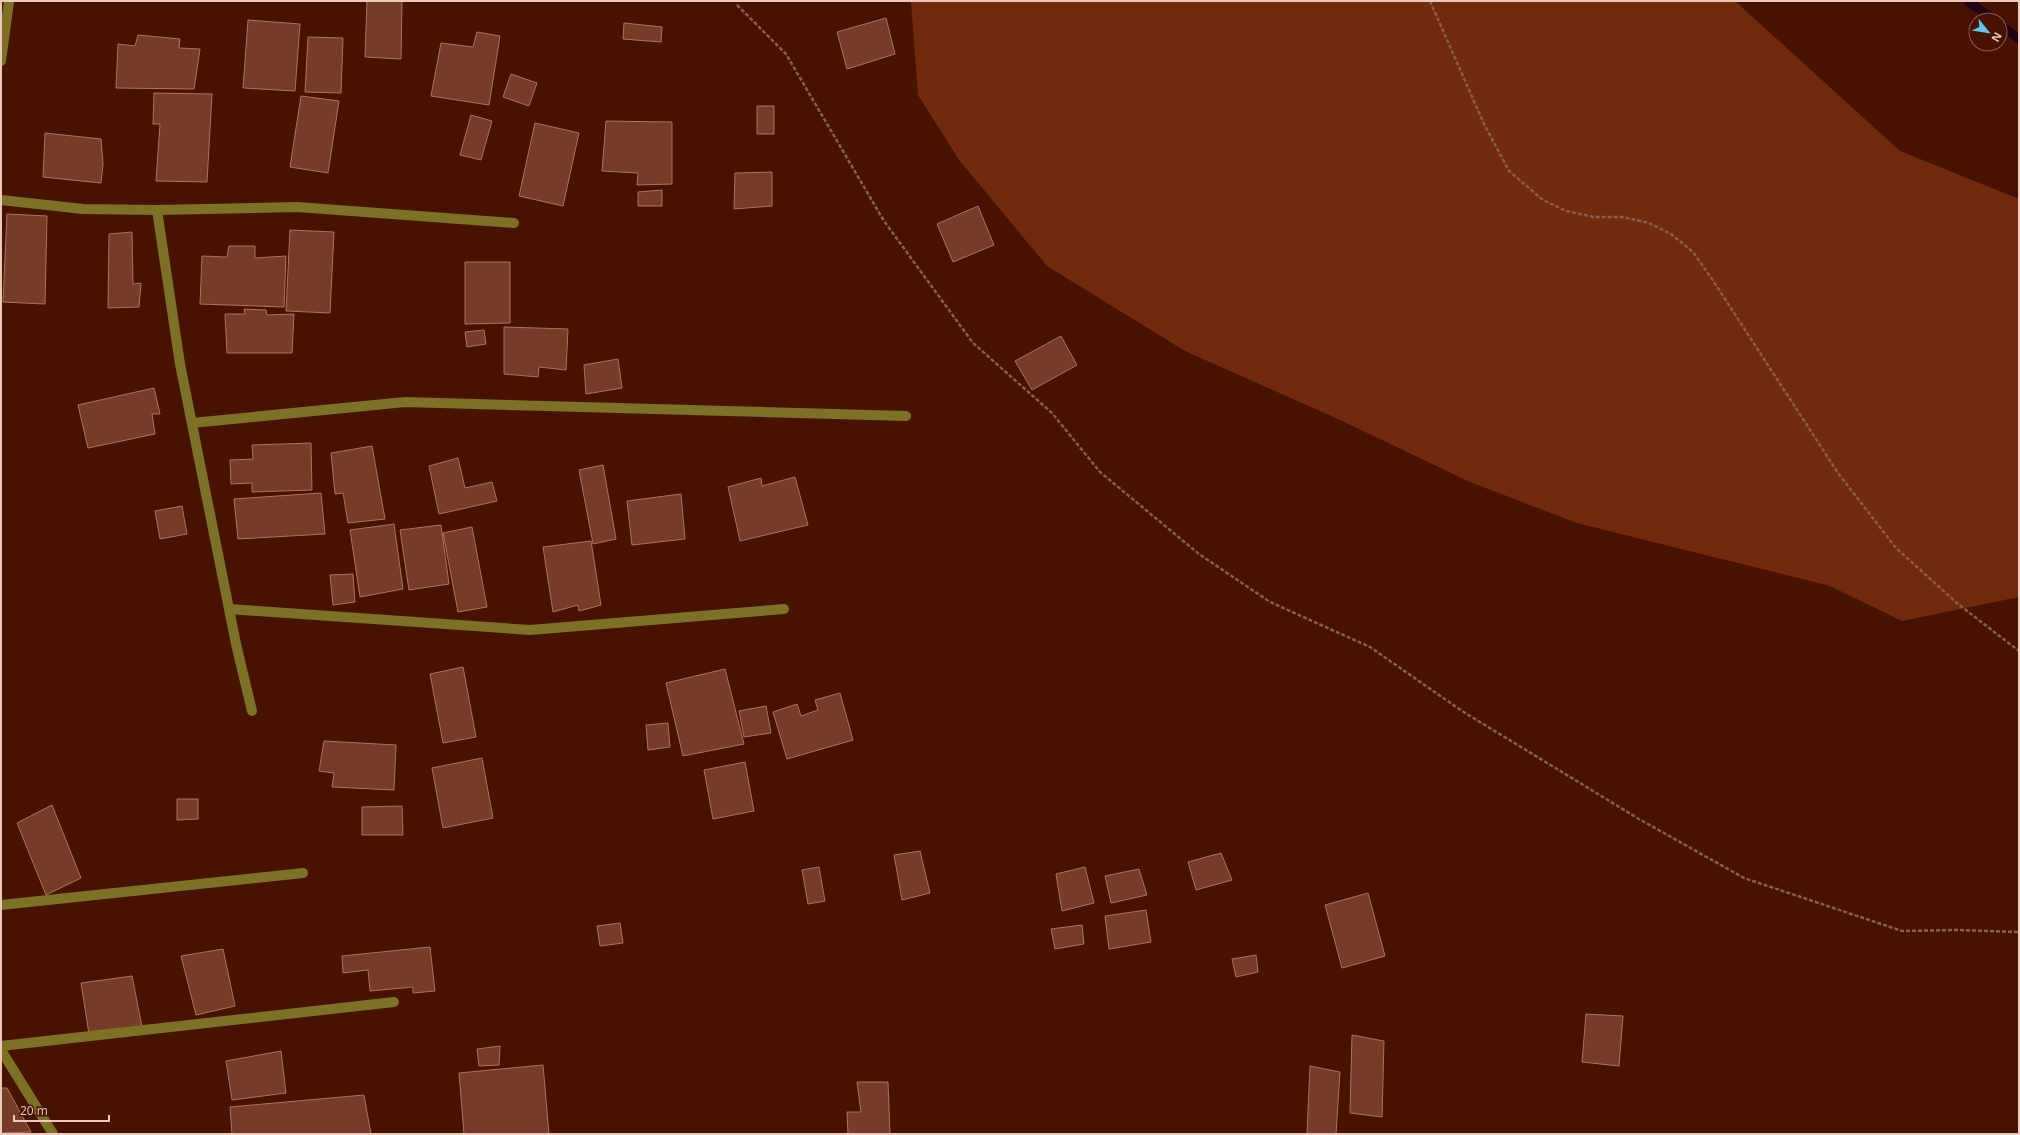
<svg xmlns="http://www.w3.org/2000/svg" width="2020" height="1135" font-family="'Open Sans',sans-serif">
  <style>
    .green { fill: #722a0c }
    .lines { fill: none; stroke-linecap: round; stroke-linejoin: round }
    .stream { stroke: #1e0216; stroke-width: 9 }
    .building { fill: #753c27; stroke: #b0725b }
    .path { stroke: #8a5d4d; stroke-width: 2.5; stroke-dasharray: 4 2; stroke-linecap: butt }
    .minor { stroke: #7c7125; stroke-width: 10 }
  </style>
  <rect width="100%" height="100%" fill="#471300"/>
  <!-- green -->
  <path class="green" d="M911 1H1735L1900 151 2019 199V597L1902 621 1830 586 1577 523 1470 482 1340 420 1185 351 1047 266 959 160 918 95Z"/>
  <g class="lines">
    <!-- stream -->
    <path class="stream" d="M1968 1 1994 20
      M2000 25 2019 39"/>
  </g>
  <!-- building -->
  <path class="building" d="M367 1H402L401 59 365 57Z
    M886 18 895 54 847 69 837 32Z
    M248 20 300 24 295 91 243 88Z
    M624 23 662 27 661 42 623 39Z
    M477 32 500 36 489 105 431 96 441 43 473 47Z
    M138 35 180 39 179 48 200 49 194 89 116 88 118 44 135 46Z
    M308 37 343 38 341 93 305 92Z
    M511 74 537 83 529 106 503 97Z
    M154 93 212 94 207 182 156 181 160 124H153Z
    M301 96 339 101 328 173 290 167Z
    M757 106H774V134H757Z
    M471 115 492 121 481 160 460 155Z
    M606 121 672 122V184L637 185 638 173 602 171Z
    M535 123 579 133 563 206 519 196Z
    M45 133 101 139 103 164 101 183 43 177Z
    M772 172V206L734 209 735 173Z
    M662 190V206H638V192Z
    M978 206 994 245 953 262 937 224Z
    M7 214 47 216 45 304 3 302Z
    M290 230 334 232 330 313 286 311Z
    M132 232 133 284 141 283 139 307 108 308 109 234Z
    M229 246H255V258L286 256 284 307 200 304 202 256 227 257Z
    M465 262H510V323L465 324Z
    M244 309 266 310 267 315 294 314 292 353H227L225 314H245Z
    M504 327 568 329 566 370 539 367 538 377 504 374Z
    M484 330 486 344 467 347 465 332Z
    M1061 336 1077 365 1032 390 1015 361Z
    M618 359 622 388 586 394 584 365Z
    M154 388 160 414H152L155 434 88 448 78 405Z
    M311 443 312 490 252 492V483L231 484 230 460 253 459 252 445Z
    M372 446 385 519 348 523 343 493 335 494 331 453Z
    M458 458 465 488 492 482 497 501 439 514 429 466Z
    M603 465 616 539 593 544 579 470Z
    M795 477 808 525 740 541 728 487 761 478 762 486Z
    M321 493 325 534 238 539 234 499Z
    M681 494 685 539 632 545 627 501Z
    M182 506 187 534 160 539 155 511Z
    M394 524 403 589 360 597 350 530Z
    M441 525 449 584 409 590 400 530Z
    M472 527 487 607 458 612 443 533Z
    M591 541 601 605 579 611 578 605 553 612 543 547Z
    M353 574 355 602 333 605 330 575Z
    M463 667 476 737 443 743 430 674Z
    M725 669 744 744 683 756 666 683Z
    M840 693 853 740 787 759 773 712 797 704 801 716 818 710 815 700Z
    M766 706 771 733 744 737 739 711Z
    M668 723 670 747 648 750 646 725Z
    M324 741 396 745 394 790 332 787 334 773 319 771Z
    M482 758 493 818 443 828 432 768Z
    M745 762 754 811 713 819 704 770Z
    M177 799H198V819L177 820Z
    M52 805 81 878 46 895 17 823Z
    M402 806 403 835H362V807Z
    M920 851 930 893 902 900 894 855Z
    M1221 853 1232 880 1196 890 1188 862Z
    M819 867 825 901 808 904 802 870Z
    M1085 867 1094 903 1062 911 1056 874Z
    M1139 869 1147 895 1111 903 1105 876Z
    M1368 893 1385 956 1342 968 1325 905Z
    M1146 910 1151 942 1109 949 1105 916Z
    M620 923 623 943 600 946 597 926Z
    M1082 925 1084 944 1055 949 1051 929Z
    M430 947 435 991 413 993V987L370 991 368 970 343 973 342 956Z
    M223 949 235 1006 196 1015 181 956Z
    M1256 955 1258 972 1236 977 1232 959Z
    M132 976 142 1027 89 1034 81 983Z
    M1586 1014 1623 1016 1619 1066 1582 1062Z
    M1352 1035 1384 1041 1382 1117 1350 1113Z
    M500 1046 499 1065 479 1066 477 1049Z
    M281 1051 286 1093 232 1100 226 1061Z
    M543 1065 549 1134H464L459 1073Z
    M1310 1066 1340 1072 1336 1134H1307Z
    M857 1082H888L890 1134H848L847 1112H861Z
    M1 1088H7L31 1132 1 1133Z
    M364 1095 371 1134H232L230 1107Z"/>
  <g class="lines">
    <!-- path -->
    <path class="path" d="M1430 1 1484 124 1509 171 1543 200 1566 211 1594 217H1623L1649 223 1671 234 1693 252 1714 282 1838 473 1896 548 1958 604 2019 651
      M737 5 786 54 884 221 973 343 1052 413 1100 472 1199 554 1270 602 1370 647 1462 711 1639 819 1744 878 1902 931 1957 930 2019 932"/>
    <!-- minor -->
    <path class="minor" d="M1 61 9 1
      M1 200 83 209 157 210 297 207 514 223
      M157 210 180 364 236 644 252 711
      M192 423 405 402 906 416
      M229 609 530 630 784 609
      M1 905 303 873
      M1 1046 394 1002
      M1 1050 53 1134"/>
  </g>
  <!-- border -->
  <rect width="2020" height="1135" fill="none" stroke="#ecc9bd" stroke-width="4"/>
  <!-- north arrow -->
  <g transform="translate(1988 32) rotate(120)"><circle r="19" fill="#471300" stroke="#895c4c"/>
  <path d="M0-3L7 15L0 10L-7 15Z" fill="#5cc7e8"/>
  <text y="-6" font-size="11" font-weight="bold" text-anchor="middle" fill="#ecc9bd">N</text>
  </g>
  <!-- scale -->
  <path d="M14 1115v6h95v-6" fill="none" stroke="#ecc9bd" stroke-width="2"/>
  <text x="20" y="1115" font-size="12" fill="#ecc9bd" stroke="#471300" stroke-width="3" paint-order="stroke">20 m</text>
</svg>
